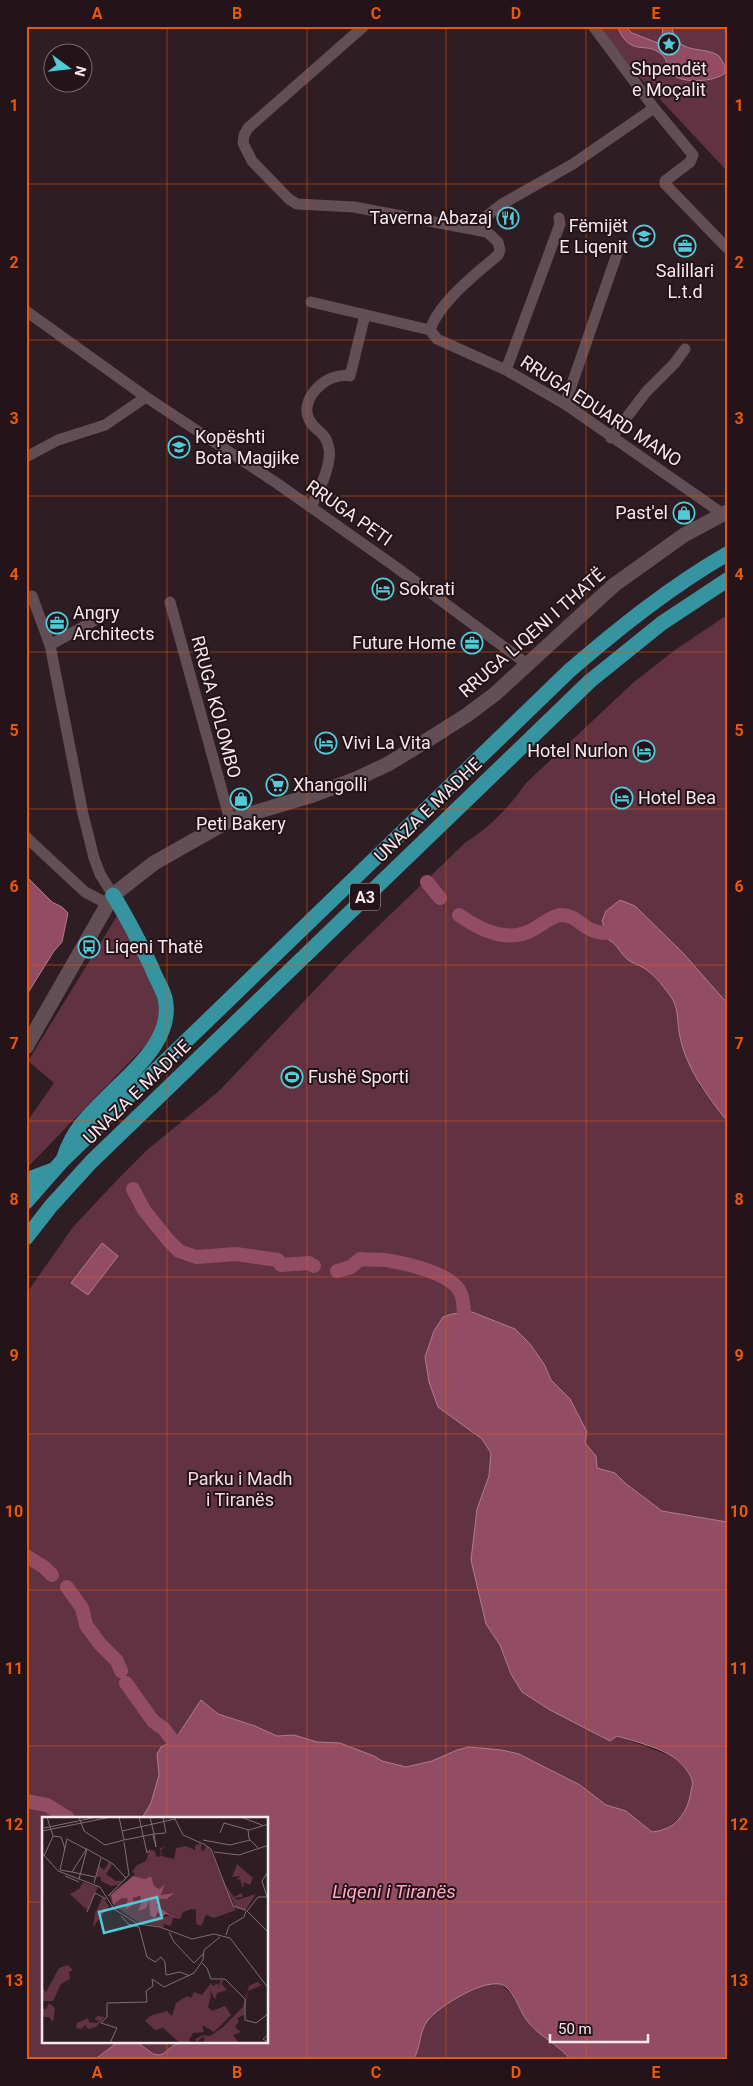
<svg xmlns="http://www.w3.org/2000/svg" width="753" height="2086" font-family="Roboto,sans-serif">
  <style>
    .green { fill: #613242 }
    .water { fill: #924d65; stroke: #b07c8e }
    .lines { fill: none; stroke-linecap: round; stroke-linejoin: round }
    .canal { stroke: #924d65; stroke-width: 14 }
    .minor { stroke: #634e55; stroke-width: 11 }
    .tertiary { stroke: #634e55; stroke-width: 15 }
    .trunk { stroke: #3694a0; stroke-width: 15 }
    .grid { fill: none; stroke: #e8590c; stroke-width: 1; stroke-opacity: 0.55 }
    .labels { text-anchor: middle; stroke-width: 4; stroke-linejoin: round; paint-order: stroke }
    .shield { fill: #241319; stroke: #b7a9ad; stroke-width: 1 }
    .shield-label { font-size: 16px; font-weight: bold; fill: #f6e9ed }
    .poi-label { font-size: 18px; fill: #f6e9ed; stroke: #241319; text-anchor: start }
    .street-label { font-size: 18px; fill: #f6e9ed; stroke: #241319 }
    .park-label { font-size: 18px; fill: #f2dce2; stroke: #241319 }
    .water-label { font-size: 19px; font-style: italic; fill: #fcaac5; stroke: #241319 }
    .inset-road { fill: none; stroke: #7e6f73; stroke-width: 1 }
    .view { fill: #52cbd8; fill-opacity: 0.15; stroke: #52cbd8; stroke-width: 2.5 }
    .inset-edge { fill: none; stroke: #f6e9ed; stroke-width: 2.5 }
    .neatline { fill: none; stroke: #e8590c; stroke-width: 2 }
    .grid-label { font-size: 16px; text-anchor: middle; font-weight: bold; fill: #e8590c }
  </style>
  <rect width="100%" height="100%" fill="#2e1d22"/>
  <!-- green -->
  <path class="green" d="M599 26H727V171L626 63Z
    M727 615V1018L699 1085 727 1121V1522L662 1511 625 1483 615 1473 597 1468 486 1624 500 1645 511 1674 617 1736 674 1757 686 1769 693 1781 690 1804 685 1814 663 1831 652 1832 626 1811 606 1805 580 1785 519 1754 502 1750 469 1747 457 1750 432 1761 406 1767 382 1761 374 1756 340 1743 317 1742 294 1735 277 1736 255 1726 218 1714 205 1703 199 1705 173 1741 161 1747C159 1757 159 1764 159 1774 159 1790 150 1806 142 1818H44V2042H118L94 2060H26V1294L73 1227 118 1179 147 1150 219 1091 346 957 466 842C490 827 510 806 526 783L634 682 675 650Z
    M117 916 149 969 161 1012 151 1039 145 1046 26 1169V1123L54 1083 28 1061Z
    M496 1982C514 1990 516 2006 527 2021 539 2037 558 2045 571 2060H413C420 2049 420 2034 426 2023 434 2006 478 1986 496 1982Z
    M137 2042H188L174 2045 163 2054 159 2055 153 2054Z"/>
  <!-- water -->
  <path class="water" d="M617 26H625L632 33 658 43 662 38 663 26H672C676 57 705 45 719 56L725 66V73C715 82 682 84 672 74 667 68 668 59 661 54 645 40 631 59 617 26Z
    M26 876 52 902 62 907 68 913 62 942 54 951 26 996Z
    M620 900 635 906 683 953 727 1003V1121C707 1095 687 1070 680 1037 677 1024 679 1012 673 1000 666 989 655 975 644 968 639 965 632 963 627 959 620 953 618 945 609 940L602 921 606 911Z
    M102 1243 118 1256 88 1295 71 1283Z
    M472 1312 515 1329 530 1344 544 1364 551 1380 570 1399 587 1432 585 1443 596 1456 597 1468 615 1473 625 1483 662 1511 727 1522V2060H571C559 2045 540 2037 528 2022 519 2011 516 1995 505 1986 489 1975 439 2006 428 2020 419 2031 421 2048 413 2060H94L118 2042H137L153 2054 159 2055 163 2054 174 2045 188 2042H268V1818H142L151 1803 159 1775 157 1754 161 1747 173 1741 178 1735 201 1700 218 1714 255 1726 277 1736 294 1735 317 1742 340 1743 374 1756 382 1761 406 1767 432 1761 457 1750 469 1747 502 1750 519 1754 580 1785 606 1805 626 1811 652 1832C675 1830 688 1813 691 1791 692 1787 693 1783 692 1780 689 1771 682 1764 675 1758 661 1748 634 1741 617 1736L610 1741 550 1710 522 1692 511 1674 500 1645 486 1624 471 1560 477 1509 489 1476 491 1453 482 1439 438 1407 429 1382 425 1357 434 1331 443 1317 452 1314Z"/>
  <g class="lines">
    <!-- canal -->
    <path class="canal" d="M427 882 440 898
      M459 915C480 930 509 944 534 929 543 924 551 916 561 915 579 915 584 933 606 933
      M133 1189 144 1210 168 1240 179 1251 196 1257 236 1254 278 1260 281 1265 309 1263 314 1266
      M337 1271 351 1267 360 1259C370 1260 381 1259 391 1261 409 1264 450 1274 459 1290 464 1297 463 1305 464 1313
      M26 1556 44 1567 52 1575
      M67 1587 82 1608 86 1625 100 1644 117 1661 121 1671
      M126 1683 153 1721 164 1729 173 1741
      M26 1801 47 1805 68 1818"/>
    <!-- minor -->
    <path class="minor" d="M364 26 248 128 244 135 243 143 252 161 289 199 297 204 354 207 487 232 498 242 500 250 498 255C476 274 439 302 430 330
      M593 26 654 108 693 155 690 162 665 181V184L727 248
      M480 231 483 219 502 204 573 164 654 108
      M311 302 430 330 437 339 506 370 565 404 723 514
      M26 311 146 397 278 484 393 565 527 664
      M506 370 560 224 559 218
      M565 404 618 251
      M611 438 646 392 674 364 685 349
      M26 457 58 440 105 425 146 397
      M311 507C318 493 332 465 329 449 326 431 316 432 310 421 297 400 327 371 350 376L365 315
      M32 596 50 645 83 814 94 858 100 874 113 895
      M170 602 230 820
      M50 645 99 618
      M26 837 85 892 108 904"/>
    <!-- tertiary -->
    <path class="tertiary" d="M26 1047 113 895 154 863 230 820 313 795 356 779 388 764 426 741 467 715 495 694 614 585 684 535 727 512"/>
    <!-- trunk -->
    <path class="trunk" d="M64 1157C74 1127 91 1113 113 1091 137 1068 174 1036 165 998 162 987 155 977 151 966 139 941 128 919 113 895
      M26 1180 53 1170
      M26 1202 62 1161 569 671C619 628 670 587 727 554
      M26 1238 51 1206 91 1162 590 681 662 623 727 580"/>
  </g>
  <!-- grid -->
  <path class="grid" d="M167 26V1818M307 26V2060M446 26V2060M586 26V2060M26 184H727M26 340H727M26 496H727M26 652H727M26 809H727M26 965H727M26 1121H727M26 1277H727M26 1434H727M26 1590H727M26 1746H727M26 1902H44M268 1902H727M167 2042V2060"/>
  <!-- icons -->
  <defs>
    <g id="sight-ring" transform="scale(1.125)"><circle r="9.5" fill="#241319" stroke="#52cbd8" stroke-width="1.5"/><path d="M0-6L1.8-2.2L6-1.7L2.9 1.2L3.7 5.4L0 3.3L-3.7 5.4L-2.9 1.2L-6-1.7L-1.8-2.2Z" fill="#52cbd8"/></g>
    <g id="restaurant-ring" transform="scale(1.125)"><circle r="9.5" fill="#241319" stroke="#52cbd8" stroke-width="1.5"/><path d="M-5-6h1v4h1v-4h1v4h1v-4h1v5L-1.5 .5V6h-2V.5L-5-1ZM5-6V6H3V1.5H1.5Q1.5-4 5-6Z" fill="#52cbd8"/></g>
    <g id="school-ring" transform="scale(1.125)"><circle r="9.5" fill="#241319" stroke="#52cbd8" stroke-width="1.5"/><path d="M0-5L7-2L0 1L-7-2ZM-4 1L0 2.5L4 1V4Q0 6-4 4Z" fill="#52cbd8"/></g>
    <g id="office-ring" transform="scale(1.125)"><circle r="9.5" fill="#241319" stroke="#52cbd8" stroke-width="1.5"/><path d="M-6-3h4V-5.5h4V-3h4V5H-6ZM-1-4.5V-3h2v-1.5ZM-6 0V1H6V0Z" fill="#52cbd8"/></g>
    <g id="shop-ring" transform="scale(1.125)"><circle r="9.5" fill="#241319" stroke="#52cbd8" stroke-width="1.5"/><path d="M-5-2.5h2.3a2.7 3.5 0 0 1 5.4 0H5L5.5 6h-11ZM-1.5-2.5h3a1.5 2.3 0 0 0-3 0Z" fill="#52cbd8"/></g>
    <g id="hotel-ring" transform="scale(1.125)"><circle r="9.5" fill="#241319" stroke="#52cbd8" stroke-width="1.5"/><path d="M-6-4.5h1.5V1H6V5H4.5V3h-9V5H-6ZM-4 0a1.8 1.8 0 1 1 3.6 0ZM.5 0V-2.5h3Q6-2.5 6 0Z" fill="#52cbd8"/></g>
    <g id="supermarket-ring" transform="scale(1.125)"><circle r="9.5" fill="#241319" stroke="#52cbd8" stroke-width="1.5"/><path d="M-6-5.5h2.5l.6 2H6L4.5 2H-2.5L-4.4-4H-6ZM-1.5 3.2a1.3 1.3 0 1 0 .1 0ZM3 3.2a1.3 1.3 0 1 0 .1 0Z" fill="#52cbd8"/></g>
    <g id="bus-ring" transform="scale(1.125)"><circle r="9.5" fill="#241319" stroke="#52cbd8" stroke-width="1.5"/><path d="M-5-6H5V4H4V6H2V4H-2V6H-4V4H-5ZM-3.5-4V0h7V-4ZM-3.5 1.2v1.5H-2V1.2ZM2 1.2v1.5H3.5V1.2Z" fill="#52cbd8"/></g>
    <g id="stadium-ring" transform="scale(1.125)"><circle r="9.5" fill="#241319" stroke="#52cbd8" stroke-width="1.5"/><path d="M0-5a6.5 5 0 1 0 0 10a6.5 5 0 1 0 0-10ZM-3.5-1.8h7v3.6h-7Z" fill="#52cbd8"/></g>
  </defs>
  <g fill-rule="evenodd">
    <use href="#sight-ring" x="669" y="44"/>
    <use href="#restaurant-ring" x="508" y="218"/>
    <use href="#school-ring" x="644" y="236"/>
    <use href="#office-ring" x="685" y="246"/>
    <use href="#school-ring" x="179" y="447"/>
    <use href="#shop-ring" x="684" y="513"/>
    <use href="#hotel-ring" x="383" y="589"/>
    <use href="#office-ring" x="57" y="623"/>
    <use href="#office-ring" x="472" y="643"/>
    <use href="#hotel-ring" x="326" y="743"/>
    <use href="#hotel-ring" x="644" y="751"/>
    <use href="#supermarket-ring" x="277" y="785"/>
    <use href="#hotel-ring" x="622" y="798"/>
    <use href="#shop-ring" x="241" y="799"/>
    <use href="#bus-ring" x="89" y="947"/>
    <use href="#stadium-ring" x="292" y="1077"/>
  </g>
  <g class="labels">
    <!-- shield labels -->
    <rect class="shield" x="350" y="883.5" width="30" height="27" rx="4"/>
    <g class="shield-label">
      <text x="365" y="903">A3</text>
    </g>
    <!-- poi labels -->
    <g class="poi-label">
      <text x="669" y="75" text-anchor="middle">Shpendët<tspan x="669" dy="21">e Moçalit</tspan></text>
      <text x="492" y="224" text-anchor="end">Taverna Abazaj</text>
      <text x="628" y="232" text-anchor="end">Fëmijët<tspan x="628" dy="21">E Liqenit</tspan></text>
      <text x="685" y="277" text-anchor="middle">Salillari<tspan x="685" dy="21">L.t.d</tspan></text>
      <text x="195" y="443">Kopështi<tspan x="195" dy="21">Bota Magjike</tspan></text>
      <text x="668" y="519" text-anchor="end">Past'el</text>
      <text x="399" y="595">Sokrati</text>
      <text x="73" y="619">Angry<tspan x="73" dy="21">Architects</tspan></text>
      <text x="456" y="649" text-anchor="end">Future Home</text>
      <text x="342" y="749">Vivi La Vita</text>
      <text x="628" y="757" text-anchor="end">Hotel Nurlon</text>
      <text x="293" y="791">Xhangolli</text>
      <text x="638" y="804">Hotel Bea</text>
      <text x="241" y="830" text-anchor="middle">Peti Bakery</text>
      <text x="105" y="953">Liqeni Thatë</text>
      <text x="308" y="1083">Fushë Sporti</text>
    </g>
    <!-- street labels -->
    <g class="street-label">
      <text transform="translate(601 411) rotate(33)" y="6">RRUGA EDUARD MANO</text>
      <text transform="translate(349 513) rotate(35)" y="6">RRUGA PETI</text>
      <text transform="translate(532 633) rotate(-41)" y="6">RRUGA LIQENI I THATË</text>
      <text transform="translate(216 707) rotate(75)" y="6">RRUGA KOLOMBO</text>
      <text transform="translate(428 810) rotate(-44)" y="6">UNAZA E MADHE</text>
      <text transform="translate(137 1092) rotate(-44)" y="6">UNAZA E MADHE</text>
    </g>
    <!-- park labels -->
    <g class="park-label">
      <text x="240" y="1485">Parku i Madh<tspan x="240" dy="21">i Tiranës</tspan></text>
    </g>
    <!-- water labels -->
    <g class="water-label">
      <text x="394" y="1898">Liqeni i Tiranës</text>
    </g>
  </g>
  <!-- overview -->
  <g transform="translate(42 1817)">
    <rect width="226" height="226" fill="#2e1d22"/>
    <path d="M160 25 159 33 162 34 164 29 168 32 194 93 172 101 164 98 159 109 154 107V93L150 92 141 95 138 102 131 101 129 109 121 107 123 110 97 106 71 88 67 78 93 57 90 55 95 48 104 44 107 34 112 33 115 40 119 39 118 31 123 30 119 33 120 39 132 42 134 31 144 29 153 33V29ZM90 59 103 62 109 59 112 69 117 72 123 67 119 76 121 79 133 76 126 82H118L114 88 130 98 122 100 116 95V99L109 98 108 84 101 92 97 79 91 81 92 87 87 89 86 82 80 81 71 88 69 78ZM67 45 70 48 64 57 74 64H80L76 68 69 69 59 64V60H54L57 49 62 53ZM195 47 211 61 208 68 202 65 201 72 198 62 194 64 198 59 190 60ZM41 65 56 70 45 93 28 77 37 72ZM184 69 192 80 200 76 201 80 193 81 195 83 214 77 203 94 194 91ZM61 80 67 89 51 110 53 96ZM26 148 31 153 27 155 28 162 19 167 11 184H0V170L4 175 17 151ZM182 162 179 167 185 173 175 176 173 183 168 173 169 179 166 190 170 194 183 189 189 198 172 215 160 208 162 215 151 216 147 223 150 226H138L121 211 113 213 103 204 108 199 125 194 130 199 134 186 145 179 149 181 152 175 160 178 169 166 171 169 176 166V172L178 164ZM215 165 220 168 206 174 202 198 195 201 197 204 193 210 199 215 191 218 197 226H162V219L155 225 153 222 149 224 161 218 168 219 181 210 201 190 207 169ZM7 186 13 191 11 205 7 200H0V191L4 192ZM56 199 63 200 54 210 46 212 43 208 39 212 34 211 35 206 46 201 47 205 55 206 57 204 52 202Z" fill="#613242" fill-rule="evenodd"/>
    <path d="M91 59 103 62 109 59 112 69 117 72 123 67 119 78 133 76 125 82H118L114 88 132 100 124 97 120 100 116 95 113 101 108 98 107 84 104 91 96 94 99 87 98 79 91 81 92 87 83 93 86 82 80 81 71 88 69 78Z" fill="#924d65"/>
    <path class="inset-road" d="M37 0 42 14 63 28 82 23M77 0 82 23M97 0 105 36 108 33M121 0 124 16M132 0 141 18 159 26M199 0 220 8M2 11 55 0M206 13 207 22 216 31M0 14 69 0M80 14 133 2M178 16 182 6 207 13 227 7M111 18 114 30 112 17 123 16M11 19 19 20 23 32M82 23 112 17 108 0M161 23 188 28 208 23M160 26 169 32 191 89 204 93M44 32 25 22 18 53 30 55 44 33V31M45 32 71 47 84 61M172 35 197 38 227 28M0 36 16 54 58 70 72 92 96 107 118 110 150 122 172 117 188 121 227 172M2 39 11 19 5 0M30 55 53 60M23 59 37 65M37 62 45 32M52 66 59 41M66 79 87 58 82 25M205 94 216 80H225L220 64 227 53M205 94 227 116M45 95 53 76 64 82M79 99 86 107 97 110M97 110 105 140 113 145 119 140 123 145 124 158 138 155 148 159M127 115 132 125 152 146 161 137M184 118 187 109 202 100 204 94M160 146 165 151 169 162H183L203 182V203L214 206M214 206 227 196M227 217 221 222 227 226M68 226 75 211 59 206 65 200V186L105 185 104 174 111 169 110 162 122 170 152 156 161 143 162 133 178 120"/>
    <path class="view" d="M115 80 120 101 62 116 57 95Z"/>
    <rect width="226" height="226" class="inset-edge"/>
  </g>
  <!-- border -->
  <rect width="753" height="2086" fill="none" stroke="#241319" stroke-width="55"/>
  <!-- north arrow -->
  <g transform="translate(68 68) rotate(105)"><circle r="24" fill="#241319" stroke="#78696e"/>
  <path d="M0-4L9 19L0 12L-9 19Z" fill="#52cbd8"/>
  <text y="-8" font-size="14" font-weight="bold" text-anchor="middle" fill="#f6e9ed">N</text>
  </g>
  <!-- scale -->
  <path d="M550 2034v8h98v-8" fill="none" stroke="#f6e9ed" stroke-width="2.5"/>
  <text x="558" y="2034" font-size="15" fill="#f6e9ed" stroke="#241319" stroke-width="4" paint-order="stroke">50 m</text>
  <rect x="28" y="28" width="698" height="2030" class="neatline"/>
  <g class="grid-label">
    <text x="97" y="19">A</text>
    <text x="237" y="19">B</text>
    <text x="376" y="19">C</text>
    <text x="516" y="19">D</text>
    <text x="656" y="19">E</text>
    <text x="14" y="111">1</text>
    <text x="739" y="111">1</text>
    <text x="14" y="268">2</text>
    <text x="739" y="268">2</text>
    <text x="14" y="424">3</text>
    <text x="739" y="424">3</text>
    <text x="14" y="580">4</text>
    <text x="739" y="580">4</text>
    <text x="14" y="736">5</text>
    <text x="739" y="736">5</text>
    <text x="14" y="892">6</text>
    <text x="739" y="892">6</text>
    <text x="14" y="1049">7</text>
    <text x="739" y="1049">7</text>
    <text x="14" y="1205">8</text>
    <text x="739" y="1205">8</text>
    <text x="14" y="1361">9</text>
    <text x="739" y="1361">9</text>
    <text x="14" y="1517">10</text>
    <text x="739" y="1517">10</text>
    <text x="14" y="1674">11</text>
    <text x="739" y="1674">11</text>
    <text x="14" y="1830">12</text>
    <text x="739" y="1830">12</text>
    <text x="14" y="1986">13</text>
    <text x="739" y="1986">13</text>
    <text x="97" y="2078">A</text>
    <text x="237" y="2078">B</text>
    <text x="376" y="2078">C</text>
    <text x="516" y="2078">D</text>
    <text x="656" y="2078">E</text>
  </g>
</svg>
